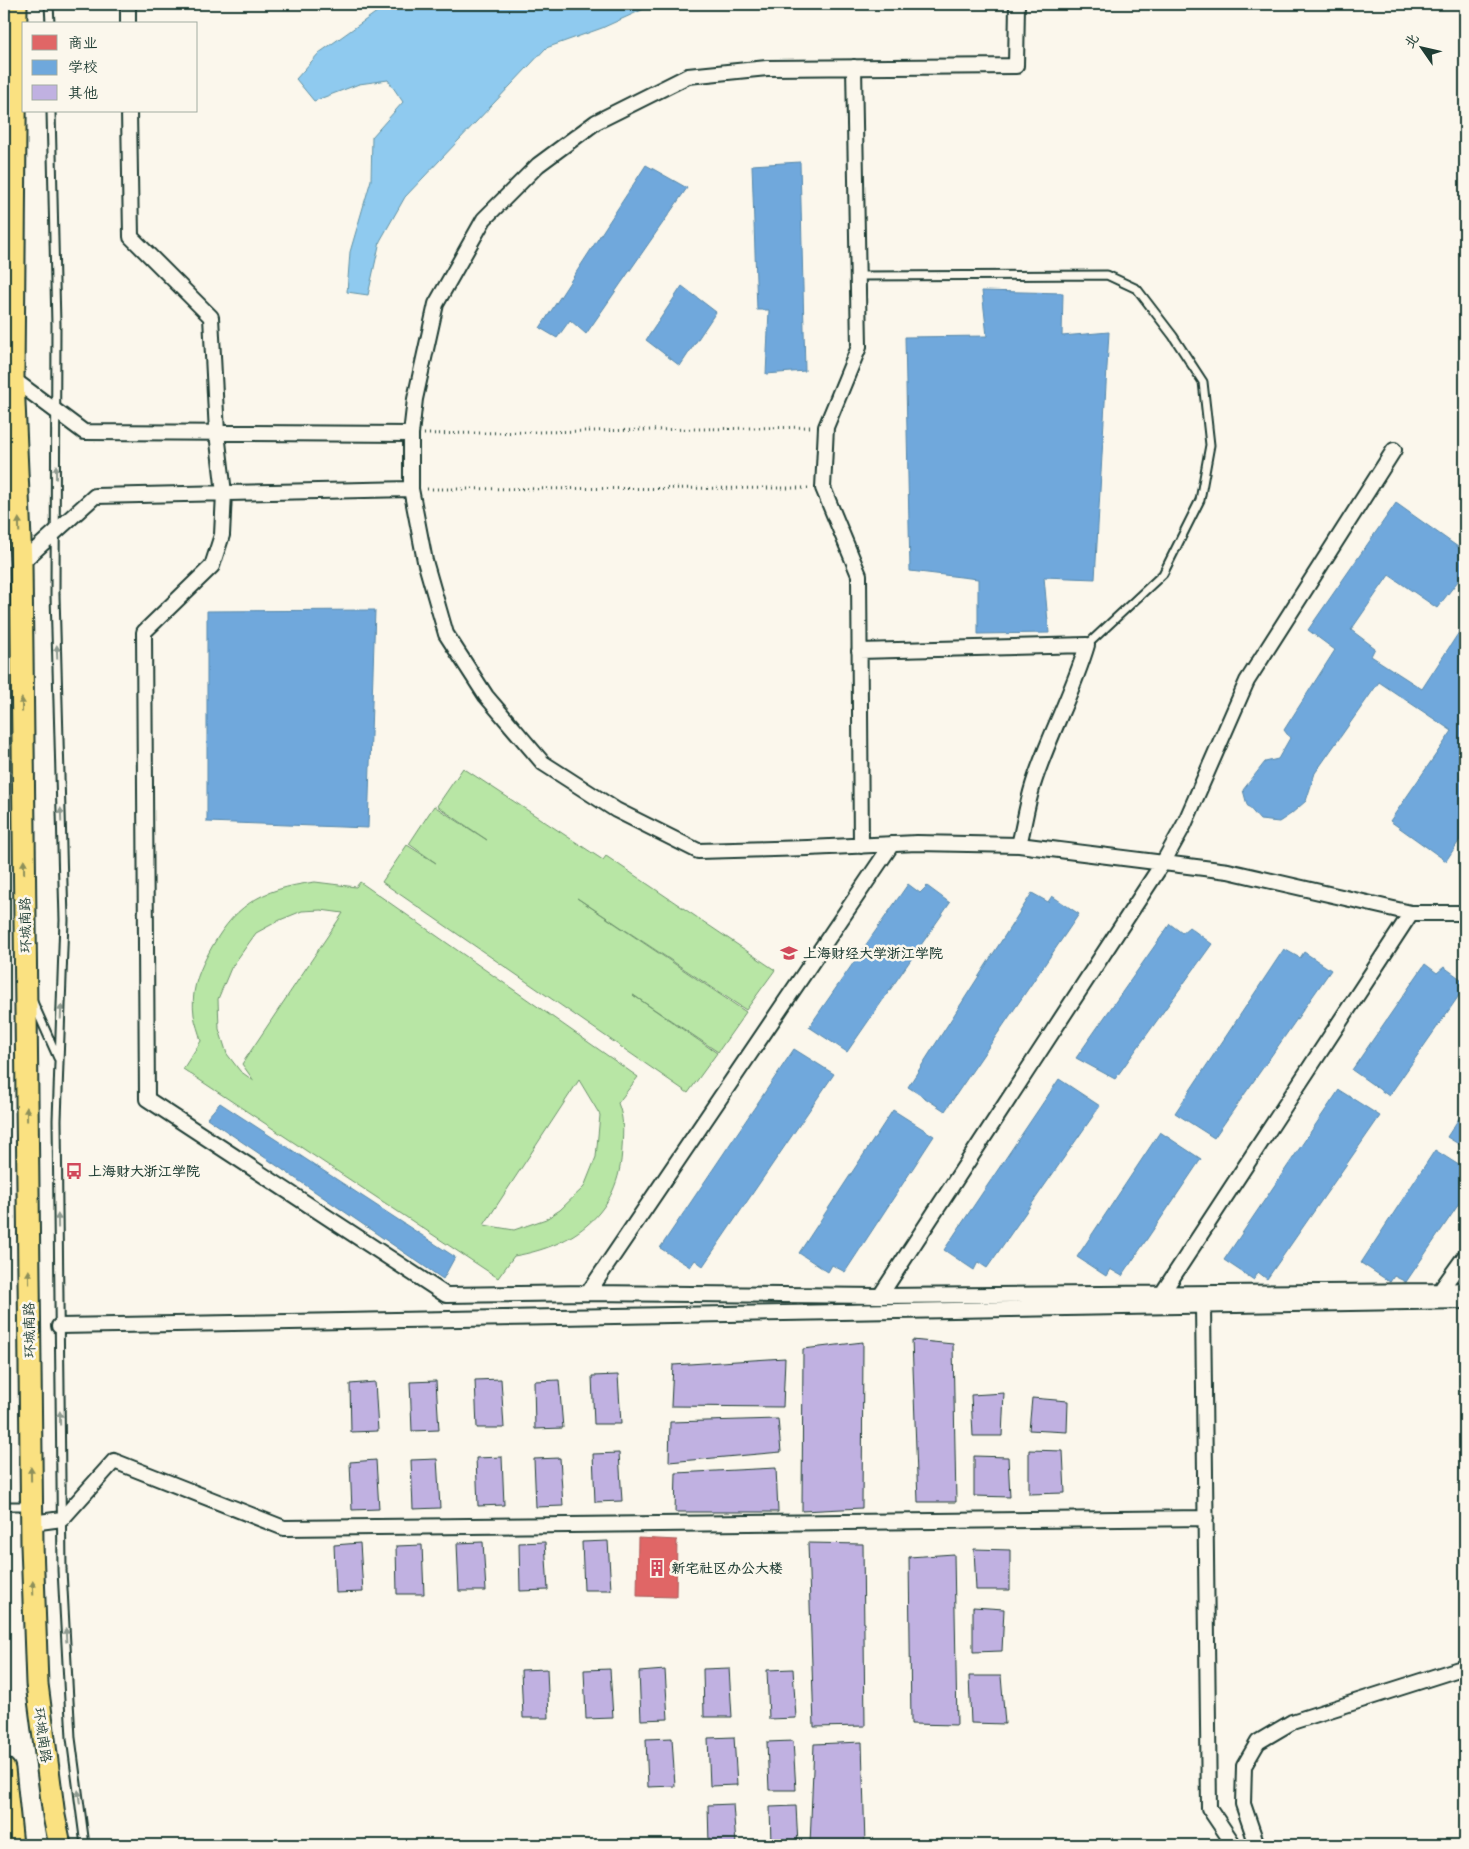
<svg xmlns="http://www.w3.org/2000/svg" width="1469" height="1849" font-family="'Balsamiq Sans','LXGW WenKai TC',sans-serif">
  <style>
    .green { fill: #b8e6a5; stroke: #6c926c; fill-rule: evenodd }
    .water { fill: #8fcaef; stroke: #6292a4 }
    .shops { fill: #e06666; stroke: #a65a57 }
    .schools { fill: #6fa8dc; stroke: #5788aa }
    .building { fill: #c0b1e1; stroke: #1f3d34 }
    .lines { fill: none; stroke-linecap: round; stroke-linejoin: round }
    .service-casing { stroke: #1f3d34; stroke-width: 11 }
    .minor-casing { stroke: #1f3d34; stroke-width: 18 }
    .primary-casing { stroke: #1f3d34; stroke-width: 25 }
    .path { stroke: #1f3d34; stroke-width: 3; stroke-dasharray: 1 4; stroke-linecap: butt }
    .service { stroke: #fbf7ec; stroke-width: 7 }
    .minor { stroke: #fbf7ec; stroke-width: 14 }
    .primary { stroke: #fae181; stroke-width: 21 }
    .oneway { fill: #8d9a90 }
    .oneway2 { fill: #8c8f5a }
    .labels { text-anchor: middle; stroke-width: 5; stroke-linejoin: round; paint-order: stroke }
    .street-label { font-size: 14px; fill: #1f3d34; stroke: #fbf7ec }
    .poi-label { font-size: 14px; font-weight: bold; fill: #1f3d34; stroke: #fbf7ec; text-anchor: start }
  </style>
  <rect width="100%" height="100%" fill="#fbf7ec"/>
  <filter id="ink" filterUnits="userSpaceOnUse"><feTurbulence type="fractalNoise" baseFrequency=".02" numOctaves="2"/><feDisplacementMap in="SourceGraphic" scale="10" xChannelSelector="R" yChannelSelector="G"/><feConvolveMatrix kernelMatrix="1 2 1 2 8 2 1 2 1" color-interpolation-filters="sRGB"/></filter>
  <g filter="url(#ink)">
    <!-- green -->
    <path class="green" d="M463 768 603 860 606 856 775 970 746 1010 577 898 746 1012 718 1052 633 995 717 1053 688 1093 382 882 407 845 436 863 409 844 434 806 487 840 437 806Z
      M315 882 356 887 360 882 638 1077 618 1103C624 1118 623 1131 622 1148 620 1213 574 1246 514 1256L498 1278 183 1069 201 1041C199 1032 195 1023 194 1015 191 993 197 975 207 956 233 906 259 889 315 882ZM321 910 343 913 242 1064 254 1081 240 1071 227 1054 219 1029 218 999 231 968 256 933 280 920 302 911ZM579 1080 600 1115 596 1157 584 1187 560 1210 546 1219 514 1230 484 1225Z"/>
    <!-- water -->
    <path class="water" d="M388 4H655L602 28 546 48 405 197 380 241 368 295 347 292 350 252 371 180 372 137 403 102 388 80 359 84 314 101 296 79 319 53Z"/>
    <!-- shops -->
    <path class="shops" d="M638 1538 677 1540 676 1597 637 1596Z"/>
    <!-- schools -->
    <path class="schools" d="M800 162 805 371 766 374 769 310H757L752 165Z
      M646 165 687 188 586 334 570 320 557 338 540 328Z
      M682 286 716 312 680 366 646 340Z
      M982 291 1063 293 1062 336 1109 332 1095 579 1044 577 1049 633 978 634V579L910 571 905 337 987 336Z
      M1396 503 1465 552V572L1437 608 1389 575 1351 630 1375 648 1371 656 1422 689 1465 623V832L1446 861 1390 821 1452 731 1379 682 1315 773 1306 801 1291 814 1279 822 1260 820 1247 805 1243 790 1265 762 1278 759 1290 738 1284 730 1335 650 1308 630Z
      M375 610 368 828 207 822V611Z
      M908 884 920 893 927 886 950 903 847 1052 809 1027Z
      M1032 893 1048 902 1052 896 1079 914 945 1111 908 1087Z
      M1170 924 1182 933 1189 927 1212 944 1115 1079 1076 1058Z
      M1284 949 1300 958 1304 952 1331 970 1214 1138 1175 1113Z
      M1425 964 1437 973 1444 967 1465 982V987L1389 1096 1352 1070Z
      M794 1049 834 1074 703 1266 695 1260 690 1267 660 1248Z
      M1059 1079 1100 1106 987 1268 978 1262 974 1270 944 1250Z
      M1339 1090 1380 1116 1267 1279 1258 1272 1254 1280 1224 1260Z
      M220 1103 455 1257 443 1279 207 1118Z
      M1465 1109V1148L1447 1137Z
      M893 1110 934 1136 845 1272 832 1265 828 1272 799 1253Z
      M1160 1132 1201 1159 1122 1276 1110 1269 1106 1276 1077 1257Z
      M1435 1150 1465 1169V1195L1406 1282 1394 1276 1390 1282 1361 1263Z"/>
    <!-- building -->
    <path class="building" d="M912 1340 953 1344 956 1502H918Z
      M863 1342 862 1508 802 1511 803 1349Z
      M785 1358 783 1407 671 1406 673 1365Z
      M618 1375 621 1424H594L592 1376Z
      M501 1379 504 1428H477L475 1380Z
      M559 1380 563 1428 535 1429 534 1381Z
      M436 1381 439 1430 412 1431 410 1382Z
      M375 1382 378 1431 351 1432 350 1384Z
      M1004 1393 1002 1436H973L971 1395Z
      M1032 1398 1068 1401 1067 1432 1029 1430Z
      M778 1419 781 1452 669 1462 670 1422Z
      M1029 1450 1063 1451 1065 1493 1029 1494Z
      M619 1453 622 1501 595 1502 593 1454Z
      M974 1456 1008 1457 1010 1497 974 1496Z
      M502 1457 504 1505 478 1506 476 1458Z
      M560 1458 563 1506 536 1507 534 1459Z
      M437 1459 440 1508 413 1509 411 1460Z
      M376 1460 379 1509 352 1510 350 1462Z
      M776 1468 778 1512H675L676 1473Z
      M608 1541 611 1590H584L582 1542Z
      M483 1542 486 1591H459L457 1543Z
      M545 1542 548 1590 520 1591 519 1543Z
      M360 1543 363 1592 336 1593 334 1545Z
      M808 1543 863 1544 865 1726 814 1727Z
      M422 1545 424 1594H397L396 1546Z
      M974 1549 1010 1550V1590H976Z
      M954 1554 957 1725 911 1724 909 1557Z
      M973 1607 1004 1609 1002 1651 973 1652Z
      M729 1668 732 1717H704L703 1669Z
      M547 1669 549 1718H523L521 1670Z
      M610 1669 613 1718 586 1719 584 1670Z
      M793 1669 796 1718 769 1719 767 1670Z
      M665 1670 668 1719 641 1720 639 1672Z
      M969 1676H1001L1005 1724 971 1723Z
      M734 1737 737 1785 710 1786 708 1738Z
      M672 1738 675 1786 648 1787 646 1739Z
      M793 1741 796 1790H769L767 1742Z
      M862 1742 865 1845H810L814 1744Z
      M733 1804 736 1845H709L708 1805Z
      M796 1806 798 1845H771L770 1807Z"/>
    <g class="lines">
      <!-- service casing -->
      <g class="service-casing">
        <path id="service" d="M49 4 50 24
          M51 111 56 325 55 595 64 920 57 1120 62 1570 71 1738 85 1845
          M858 276 1107 275 1137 289 1173 336 1203 382 1210 445 1200 500 1163 574 1087 645
          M33 1002 58 1058
          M4 1506H28"/>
      </g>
      <!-- minor casing -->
      <g class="minor-casing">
        <path id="minor" d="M128 4V24
          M1017 4 1016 66 767 68 688 76 596 122 538 165 484 219 436 304 415 399 411 434V489L425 561 446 634 486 696 543 763 616 810 698 851 808 848 917 843 1019 845 1228 871 1411 913H1465
          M854 67 859 347 826 427 823 488 859 575 861 846
          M129 111 131 237 211 317 217 433 224 493 222 535 212 566 144 632 147 1099 446 1295 588 1293 880 1296 1440 1291 1465 1256
          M13 379 84 432 411 434
          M21 563 95 496 411 489
          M859 651 1087 645C1073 693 1048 737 1033 785 1027 804 1024 825 1019 845
          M1440 1291 1465 1290
          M1163 1292 1411 913
          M588 1293 892 844
          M880 1296 1164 861 1184 825 1247 681 1394 450
          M1203 1306 1209 1808 1234 1845
          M59 1326 1465 1301
          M32 1523 62 1519 114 1461 284 1528 1206 1518
          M1257 1845 1243 1804 1244 1766 1258 1742 1292 1722 1465 1667"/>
      </g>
      <!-- primary casing -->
      <g class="primary-casing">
        <path id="primary" d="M16 4 13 379 21 563 32 1545 37 1684 54 1816 60 1845
          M4 1769 12 1845"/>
      </g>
      <!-- path -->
      <path class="path" d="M424 434 811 427
        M427 489 808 488"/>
      <!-- service -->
      <use href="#service" class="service"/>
      <!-- minor -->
      <use href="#minor" class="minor"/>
      <!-- primary -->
      <use href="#primary" class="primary"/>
    </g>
    <!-- one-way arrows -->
    <defs><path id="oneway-solid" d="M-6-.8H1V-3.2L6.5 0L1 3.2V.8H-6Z" transform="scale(1.25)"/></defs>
    <g class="oneway">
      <use href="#oneway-solid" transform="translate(56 472) rotate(-90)"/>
      <use href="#oneway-solid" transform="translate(57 652) rotate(-92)"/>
      <use href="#oneway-solid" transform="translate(61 815) rotate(-92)"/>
      <use href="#oneway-solid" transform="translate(61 1012) rotate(-88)"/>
      <use href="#oneway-solid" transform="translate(58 1221) rotate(-91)"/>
      <use href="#oneway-solid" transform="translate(60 1418) rotate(-91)"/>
      <use href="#oneway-solid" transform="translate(66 1635) rotate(-93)"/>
      <use href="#oneway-solid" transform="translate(79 1797) rotate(-97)"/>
    </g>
    <g class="oneway2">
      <use href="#oneway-solid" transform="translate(19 525) rotate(-92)"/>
      <use href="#oneway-solid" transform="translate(22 705) rotate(-91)"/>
      <use href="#oneway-solid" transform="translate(24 867) rotate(-91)"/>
      <use href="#oneway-solid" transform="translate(27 1114) rotate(-91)"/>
      <use href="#oneway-solid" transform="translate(29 1277) rotate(-91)"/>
      <use href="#oneway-solid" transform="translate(31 1474) rotate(-91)"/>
      <use href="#oneway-solid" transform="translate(33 1588) rotate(-92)"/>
    </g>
  </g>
  <!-- icons -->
  <defs>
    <g id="university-bare" transform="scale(1.35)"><path d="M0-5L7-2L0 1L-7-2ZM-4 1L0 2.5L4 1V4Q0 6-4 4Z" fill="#d1495b" stroke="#fbf7ec" stroke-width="2.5" paint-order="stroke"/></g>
    <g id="bus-bare" transform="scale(1.35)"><path d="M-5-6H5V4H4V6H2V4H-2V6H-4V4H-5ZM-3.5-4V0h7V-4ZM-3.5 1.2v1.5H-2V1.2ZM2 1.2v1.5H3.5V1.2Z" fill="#d1495b" stroke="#fbf7ec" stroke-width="2.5" paint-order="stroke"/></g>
    <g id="building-bare" transform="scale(1.35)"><path d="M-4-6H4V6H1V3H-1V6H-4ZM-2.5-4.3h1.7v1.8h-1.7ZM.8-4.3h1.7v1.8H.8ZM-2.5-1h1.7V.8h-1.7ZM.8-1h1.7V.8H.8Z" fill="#d1495b" stroke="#fbf7ec" stroke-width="2.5" paint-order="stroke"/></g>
  </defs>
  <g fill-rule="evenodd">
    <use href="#university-bare" x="789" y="953"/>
    <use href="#bus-bare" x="74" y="1171"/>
    <use href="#building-bare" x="657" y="1568"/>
  </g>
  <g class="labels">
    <!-- street labels -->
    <g class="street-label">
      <text transform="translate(25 925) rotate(-91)" y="5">环城南路</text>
      <text transform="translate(29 1330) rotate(-91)" y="5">环城南路</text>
      <text transform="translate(43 1735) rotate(82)" y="5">环城南路</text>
    </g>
    <!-- poi labels -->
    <g class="poi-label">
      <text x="803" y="958">上海财经大学浙江学院</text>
      <text x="88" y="1176">上海财大浙江学院</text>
      <text x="671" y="1573">新宅社区办公大楼</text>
    </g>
  </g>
  <!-- margin -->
  <rect width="1469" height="1849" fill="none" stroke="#fbf7ec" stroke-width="20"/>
  <rect x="10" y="10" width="1449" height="1829" fill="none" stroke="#1f3d34" stroke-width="2" filter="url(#ink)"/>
  <!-- legend -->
  <rect x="22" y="22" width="175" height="90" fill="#fbf7ec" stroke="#a3ada2"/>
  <rect x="32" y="35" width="25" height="15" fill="#e06666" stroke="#a3ada2"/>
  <text x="68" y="48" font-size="15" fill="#1f3d34">商业</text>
  <rect x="32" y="60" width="25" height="15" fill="#6fa8dc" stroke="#a3ada2"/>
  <text x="68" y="72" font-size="15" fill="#1f3d34">学校</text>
  <rect x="32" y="85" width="25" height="15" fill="#c0b1e1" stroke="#a3ada2"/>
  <text x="68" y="98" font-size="15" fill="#1f3d34">其他</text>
  <!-- north arrow -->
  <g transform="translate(1422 48) rotate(304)" stroke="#fbf7ec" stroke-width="4" paint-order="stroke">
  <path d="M0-4L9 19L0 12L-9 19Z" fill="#1f3d34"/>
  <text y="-8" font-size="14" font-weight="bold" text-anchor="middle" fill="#1f3d34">北</text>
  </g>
</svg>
